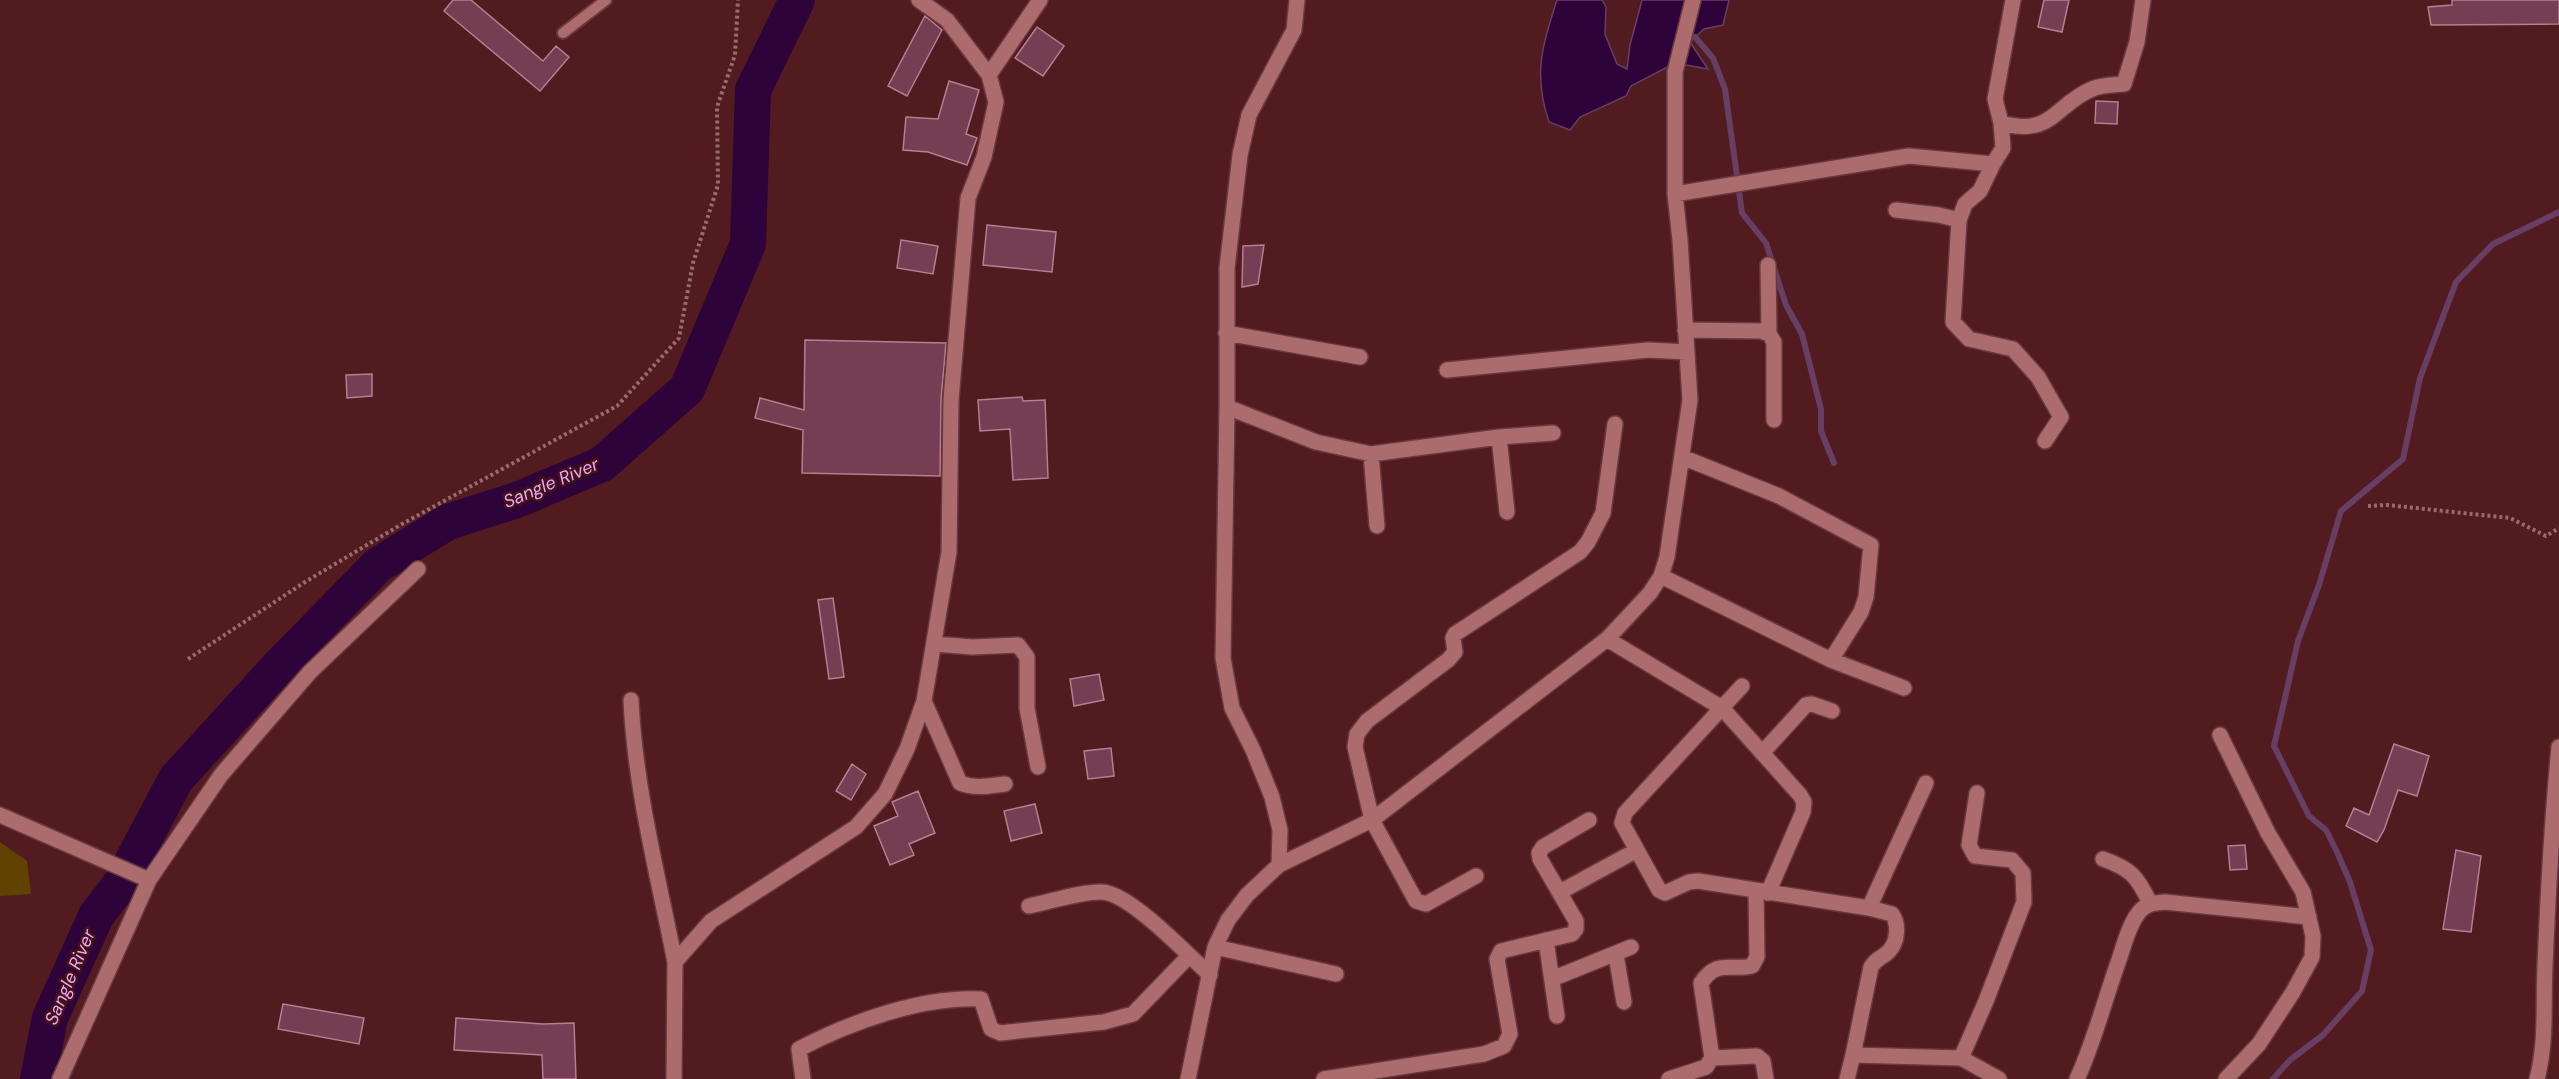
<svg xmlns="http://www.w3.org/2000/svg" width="2559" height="1079" font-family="'DM Sans',sans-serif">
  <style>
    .green { fill: #624201 }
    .water { fill: #2e0339; stroke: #673e64; stroke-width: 1.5 }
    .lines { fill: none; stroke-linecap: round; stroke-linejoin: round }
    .stream { stroke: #673e64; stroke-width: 6 }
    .river { stroke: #2e0339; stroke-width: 36 }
    .building { fill: #753e52; stroke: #b97c91; stroke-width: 1.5 }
    .lane-casing { stroke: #68393f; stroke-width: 14 }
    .street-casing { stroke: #68393f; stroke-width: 18 }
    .path { stroke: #996b6e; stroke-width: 4; stroke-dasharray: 3 3; stroke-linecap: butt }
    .lane { stroke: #ac6c6e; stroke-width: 10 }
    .street { stroke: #ac6c6e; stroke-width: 15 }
    .labels { text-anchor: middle; stroke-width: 5; stroke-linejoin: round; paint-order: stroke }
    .water-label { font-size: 18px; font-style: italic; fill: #e7abfb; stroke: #461117 }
  </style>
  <rect width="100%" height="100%" fill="#511b20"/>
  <!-- green -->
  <path class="green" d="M0 842 27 861 31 894 0 896Z"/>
  <!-- water -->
  <path class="water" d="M1557 0H1602L1606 7 1605 34 1617 64 1627 69 1630 45 1642 0H1729L1723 25 1704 29 1690 42 1708 69 1675 63 1631 86 1626 96 1580 117 1570 130 1549 122C1533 75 1542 45 1557 0Z"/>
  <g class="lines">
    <!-- stream -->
    <path class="stream" d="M1695 37 1713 58 1725 89 1742 213 1766 243 1786 305 1802 334 1821 409V431L1834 463
      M2273 1079 2290 1060 2323 1035 2362 991 2371 950 2350 882 2337 852 2326 830 2309 816 2274 746 2298 641 2319 585 2341 511 2403 459 2420 378 2456 282 2493 244 2559 212"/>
    <!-- river -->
    <path class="river" d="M133 860 176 779 279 666 378 565 448 522 517 500 602 464 687 389 748 244 753 90 797 0
      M38 1079 50 1018 96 916 122 882"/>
  </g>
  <!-- building -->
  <path class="building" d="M453 0H471L543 61 556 46 569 57 540 91 444 11Z
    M2044 0H2069L2062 32 2038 27Z
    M2452 0H2559V24L2431 25 2428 7 2452 5Z
    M925 16 942 30 907 96 888 86Z
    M1037 27 1064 46 1043 76 1015 58Z
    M949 81 979 90 966 134 977 138 967 165 928 152 903 150 906 117 938 119Z
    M2096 101 2118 102 2117 124 2095 123Z
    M987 225 1056 232 1052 272 983 265Z
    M901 240 938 246 933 274 897 268Z
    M1264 245 1258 284 1242 287 1243 246Z
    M805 340 946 343 941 400 940 476 802 473 803 430 755 418 760 398 804 410Z
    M372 374V396L347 398 346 375Z
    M1022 397 1023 401 1045 400 1048 478 1013 480 1010 429 980 431 978 400Z
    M833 598 844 677 829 679 818 600Z
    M1099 674 1104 700 1074 706 1070 679Z
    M2394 744 2429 756 2417 796 2398 790 2384 830 2377 842 2346 826 2354 808 2369 815Z
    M1111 748 1114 776 1088 779 1084 751Z
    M852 764 866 774 851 800 836 791Z
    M918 791 935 833 909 844 914 855 890 865 874 826 898 816 892 802Z
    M1035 804 1042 833 1011 841 1004 811Z
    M2245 845 2247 869 2230 870 2228 846Z
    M2456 850 2481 856 2471 932 2443 929Z
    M283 1004 364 1018 359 1044 278 1029Z
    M456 1018 543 1024 574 1023 576 1079H543L542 1055 454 1050Z"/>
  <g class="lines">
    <!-- lane casing -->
    <g class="lane-casing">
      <path id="lane" d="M563 33 606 0"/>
    </g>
    <!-- street casing -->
    <g class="street-casing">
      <path id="street" d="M989 75 1040 0
        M2001 123C2053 137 2054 105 2092 89 2101 85 2114 85 2124 84L2137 42 2143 0
        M1993 164 1980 191 1965 204 1959 220 1953 322 1969 339 2013 349 2038 377 2061 417 2045 441
        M1675 194 1909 156 1993 164 2003 148 2001 123 1995 99 2013 0
        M1896 210 1939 215 1959 220
        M1768 265 1769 334
        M1685 330 1761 331 1769 334 1774 342V420
        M1226 333 1360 357
        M1447 370 1648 350 1687 352
        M1227 407 1316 442 1371 454 1499 437 1553 433
        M1499 437 1507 512
        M1371 454 1377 526
        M1682 457 1779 496 1871 545 1866 597 1861 612 1831 660
        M1661 576 1831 660 1904 688
        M1607 639 1722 708 1800 795 1804 802 1803 812 1768 893
        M935 644 972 647 1018 645 1027 657V708L1038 767
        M1742 686 1625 813 1622 823 1659 890 1665 893 1689 882 1698 881 1869 908 1892 914C1899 924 1898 942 1889 951 1882 959 1878 956 1871 967L1853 1055
        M631 700C635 788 658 876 675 962
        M924 701 960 783C975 789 989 786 1005 784
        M2220 735 2268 833 2303 892 2313 936 2312 957 2293 992 2259 1044 2226 1079
        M1762 753 1806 705 1812 704 1832 711
        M0 815 149 880
        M2103 859C2131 869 2137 876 2150 903
        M1279 865 1280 830 1272 797 1253 750 1232 708 1223 658 1227 407V268L1240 155 1249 115 1294 30 1297 0
        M1476 876 1426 904 1416 901 1372 820 1355 747 1357 734 1367 721 1448 660 1455 652 1453 638 1455 634 1580 552 1588 542 1603 513 1615 424
        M1560 892 1637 850
        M1029 906C1049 902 1083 891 1102 892 1130 893 1189 956 1210 975
        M1869 908 1926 783
        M1546 940 1557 1016
        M1215 947 1336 974
        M1616 955 1624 1002
        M1552 979 1631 947
        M1712 1058 1757 1056 1763 1061 1766 1079
        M1961 1058 1986 1001 2024 902 2023 873 2012 860 1975 856 1969 845 1977 793
        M60 1079 149 880 221 775 310 672 418 569
        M674 1079 675 962 711 921 856 827 885 794 907 749 924 701 949 552 951 400 968 198 984 157 996 102 989 75 947 20 919 0
        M803 1079 799 1049C850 1022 923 996 981 999L991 1029 1000 1033 1104 1022 1133 1014 1189 956
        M1188 1079 1215 947 1228 920 1247 895 1279 865 1372 820 1607 639 1650 593 1661 576 1667 557 1690 400 1680 240 1675 194V72L1693 0
        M1324 1079 1484 1054 1504 1046 1510 1034 1497 959 1501 951 1572 934 1576 929V921L1540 859 1539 853 1543 847 1589 820
        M1669 1079 1706 1067 1712 1058 1701 983C1717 959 1729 971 1752 966L1757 957 1756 891
        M1847 1079 1853 1055 1961 1058 1999 1079
        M2077 1079C2095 1040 2105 998 2120 957 2124 944 2129 926 2137 915 2144 904 2153 903 2165 902L2309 917
        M2537 1079C2547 1039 2543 1006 2545 966 2548 893 2552 820 2559 747"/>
    </g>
    <!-- path -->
    <path class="path" d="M2368 506 2387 505 2510 518 2546 536 2559 528
      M188 659 305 582 402 524 617 406 679 338 693 263 718 185 717 107 735 55 738 0"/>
    <!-- lane -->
    <use href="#lane" class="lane"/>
    <!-- street -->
    <use href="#street" class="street"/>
  </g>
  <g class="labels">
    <!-- water labels -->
    <g class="water-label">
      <text transform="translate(551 483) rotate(-23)" y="6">Sangle River</text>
      <text transform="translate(70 977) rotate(-67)" y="6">Sangle River</text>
    </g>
  </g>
</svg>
